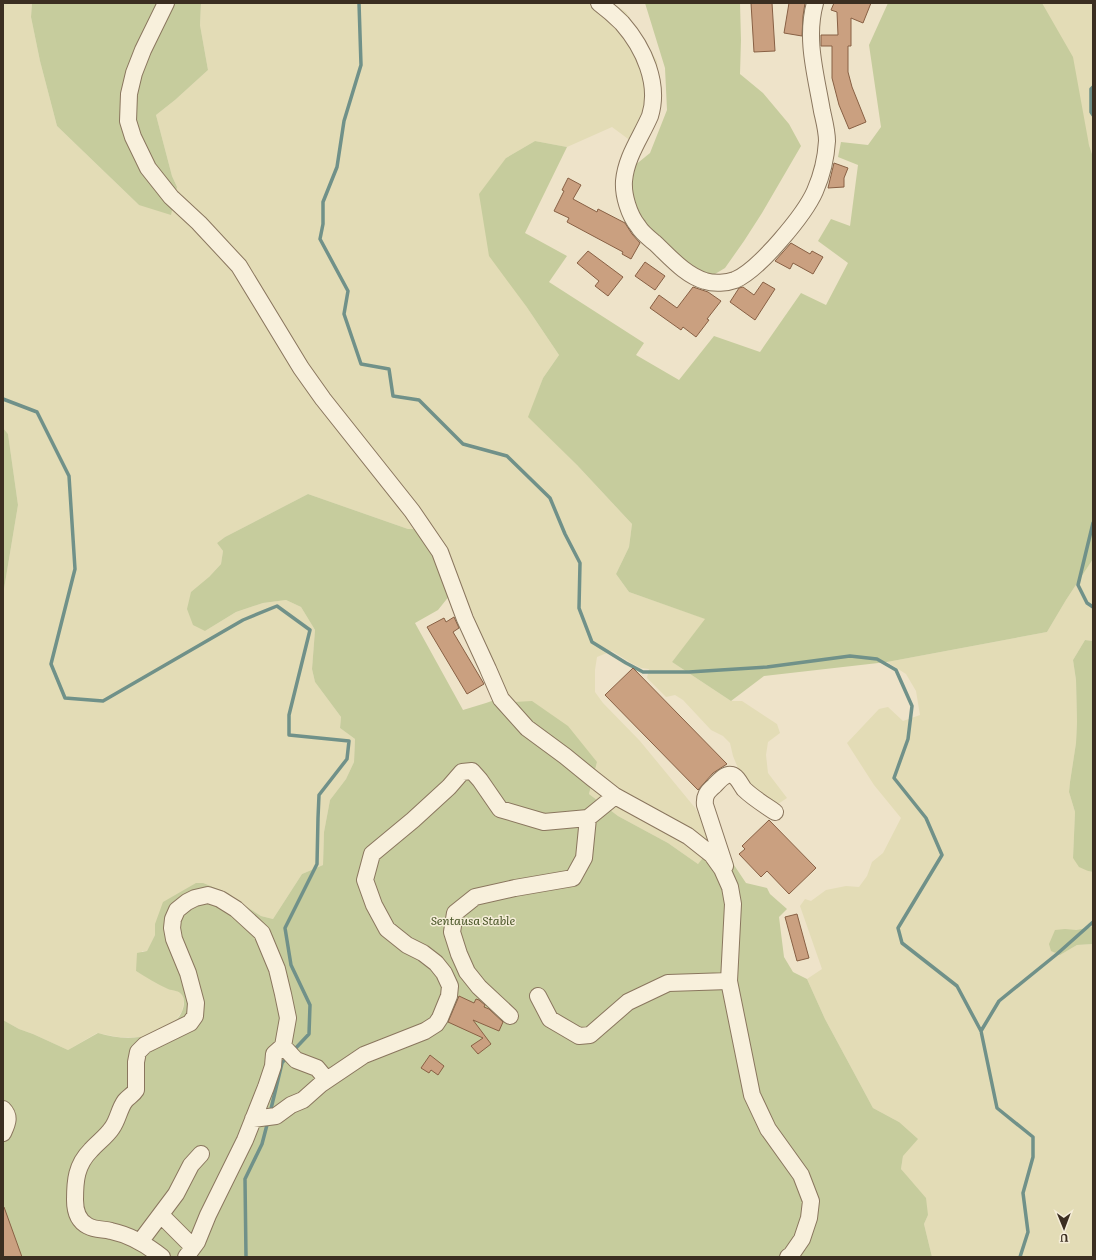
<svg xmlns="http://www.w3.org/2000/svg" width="1096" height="1260" font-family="Literata,serif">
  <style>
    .farmland { fill: #e3dcb6 }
    .green { fill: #c6cc9d }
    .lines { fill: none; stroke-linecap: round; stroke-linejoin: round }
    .stream { stroke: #709189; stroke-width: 3.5 }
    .building { fill: #caa080; stroke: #886044 }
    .minor-casing { stroke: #8a765e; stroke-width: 18 }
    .minor { stroke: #f8f0dc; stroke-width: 16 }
    .labels { text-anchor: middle; stroke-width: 3; stroke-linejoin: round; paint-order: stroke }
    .park-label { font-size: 12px; font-style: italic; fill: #4a5628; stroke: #f5edd8 }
  </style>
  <rect width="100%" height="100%" fill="#eee3c9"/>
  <!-- farmland -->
  <path class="farmland" d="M3 3H32L31 17 40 61 57 126 139 205 177 187 172 176 156 115 175 100 208 70 200 25 201 3H612L626 12 657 61 661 106 651 128 643 150 612 127 567 147 535 141 506 158 526 306 559 355 543 378 529 417 577 465 632 524 629 547 616 574 629 592 706 619 672 662 731 701H742L777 724 780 733 768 742 766 755 768 773 787 798 775 806 757 792 740 773 733 756 730 743 723 736 711 730 683 700 675 695 666 697 647 678 649 669 641 668 631 663 612 651 597 657 595 670V692L603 703 640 741 696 809 713 845 698 864 668 843 618 816 589 794 597 762 506 696 481 646 474 617 466 598 450 595 418 529H408L308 494 225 537 217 543 223 551 221 564 209 577 205 631 236 612 263 603 286 600 301 607 315 630 312 669 315 682 341 717 340 728 355 739 354 762 346 779 330 800 324 832 323 865 302 874 273 919 261 916 238 901 156 924 155 935 147 951H142L136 971 169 989 180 992 183 996 184 1001 182 1011 176 1020 151 1034 141 1037H118L97 1033 68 1050 33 1034 19 1029 3 1020V595L18 505 8 434 3 428Z
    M1042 3H1093V157L1089 145Z
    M1093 559V641L1085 640 1073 660 1076 680 1077 722 1076 743 1070 782 1069 792 1075 812 1073 858 1088 871 1093 872V925L1091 927 1076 930H1071L1060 955 1077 945 1093 944V1257H932L924 1224 928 1215 907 1177 901 1169 903 1156 899 1122 873 1108 825 1019 807 979 822 969 800 906 805 899 811 901 826 890 846 886 859 887 867 876 872 862 883 853 901 818 874 785 847 743 879 709 888 707 903 721 920 715 916 691 906 674 887 662 1047 632 1066 600Z"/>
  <!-- green -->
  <path class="green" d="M32 3H201L200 25 208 70 175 100 156 115 172 176 177 187 171 215 139 205 57 126 40 61 31 17Z
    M645 3H740L741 40 740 74 763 93 789 124 801 146 762 213 744 241 725 268 715 274 706 275 674 252 644 225 630 192 634 166 650 153 667 110 665 68Z
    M888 3H1042L1073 57 1089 145 1093 157V559L1066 600 1047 632 887 662 764 676 731 701 672 662 705 619 629 592 616 574 629 547 632 524 577 465 528 417 543 378 559 355 526 306 489 256 479 194 506 158 535 141 567 147 525 233 567 256 549 282 644 343 636 355 679 380 714 336 760 352 801 293 826 305 848 263 818 241 831 219 850 226 858 165 838 157 841 142 868 145 881 127 869 45Z
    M3 428 8 434 18 505 3 595Z
    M308 494 408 529H418L440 567 450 595 438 610 415 623 463 710 486 703 506 696 514 702 532 701 568 726 597 762 589 794 618 816 668 843 698 864 713 845 722 847 746 883 767 888 770 894 787 909 779 917 784 957 793 972 807 979 825 1019 873 1108 899 1122 918 1139 903 1156 901 1169 926 1198 928 1215 924 1224 932 1257H3V1020L19 1029 33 1034 68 1050 98 1033C112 1037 125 1039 140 1037 147 1037 171 1025 176 1020 182 1015 187 1002 182 995 179 990 173 991 168 989 157 984 146 977 136 971L137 953 147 951 155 935V924L163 902 196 883H203L228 893 238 901 261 916 273 919 302 874 323 865 324 832 330 800 346 779 354 762 355 739 340 728 341 717 315 682 312 669 315 630 301 607 286 600 263 603 236 612 205 631 193 625 187 609 191 592 209 577 221 564 223 551 217 543 225 537Z
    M1085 640 1093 641V872L1088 871 1079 867 1073 858 1075 812 1069 792 1070 782 1076 743 1077 722 1076 680 1073 660Z
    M1093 925V944L1077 945 1060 955 1051 951 1049 944 1055 930 1065 929 1076 930 1091 927Z"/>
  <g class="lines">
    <!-- stream -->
    <path class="stream" d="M359 3 361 65 344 121 337 167 323 202V224L320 239 348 291 344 314 361 364 389 369 393 396 419 400 463 444 507 456 550 498 565 534 580 563 579 608 592 642 626 663 643 672H689L767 667 850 656 877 659 896 670 912 706 908 739 894 778 926 818 942 855 898 928 902 943 957 986 981 1031 997 1108 1033 1137V1157L1023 1193 1028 1232 1020 1257
      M1093 87 1091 89V112L1093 115
      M3 399 37 412 69 476 75 569 51 664 65 698 103 701 243 620 277 606 310 630 289 715V735L349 741 347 759 319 795 318 818 317 864 285 928 291 965 310 1005 309 1034 293 1051
      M1093 523 1078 585 1087 603 1093 607
      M981 1031 999 1001 1057 954 1093 922
      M270 1113 282 1063 287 1057
      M246 1257 245 1179 262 1144 268 1121"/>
  </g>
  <!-- building -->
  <path class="building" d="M751 3H772L775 51 754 52Z
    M789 3H805L803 16 802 36 784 33Z
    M834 3H871L863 23 851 18V46H848V72L852 87 866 122 849 129 839 105 832 78V46H821V35H838L837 12 831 10Z
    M834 163 848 168 844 178V187L828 188Z
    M568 178 581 185 573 199 597 212 598 209 625 223 632 234 640 243 631 259 622 254 623 252 567 222 569 218 554 211 564 191 562 190Z
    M791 243 810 254 812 251 823 257 813 274 793 263 790 269 775 261Z
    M588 251 623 277 608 296 595 286 599 281 577 263Z
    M645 262 665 276 655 290 635 276Z
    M763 282 775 289 755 320 730 302 739 288 743 287 754 295Z
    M693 287 708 292 721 301 707 319 709 320 696 337 683 327 681 330 650 308 659 295 677 308Z
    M454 617 459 628 453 632 484 684 467 694 427 627 444 618 446 622Z
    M633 668 727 764 713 773 698 790 605 695Z
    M769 820 816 868 789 894 767 871 761 877 739 854 745 849 742 846Z
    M797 914 809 958 797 961 785 917Z
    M459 996 474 1003 476 999 479 1000 485 1005 484 1007 489 1009 503 1022 499 1031 473 1020 491 1044 478 1054 471 1046 483 1038 448 1022Z
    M430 1055 444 1066 438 1075 431 1070 429 1073 421 1068Z
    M3 1207H4L22 1257H3Z"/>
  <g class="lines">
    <!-- minor casing -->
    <g class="minor-casing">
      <path id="minor" d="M166 3 143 50 134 73 129 94 128 121 133 137 148 168 171 197 199 223 239 266 301 368 323 399 412 511 440 552 465 619 488 669 501 699 527 728 565 756 592 778 615 796 688 836 712 855 722 869 730 887 733 904 729 981 752 1095 768 1129 801 1175 811 1201 809 1218 802 1239 791 1255 788 1257
        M599 3C607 9 615 16 622 23 644 48 660 84 650 116 641 137 626 157 624 181 623 195 629 215 638 226 642 233 649 238 655 243 670 257 685 275 705 281 714 284 727 283 735 280 759 270 805 214 815 191 822 175 826 158 827 141 827 131 824 120 822 111 816 75 805 39 815 3
        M725 866 705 805C704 796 707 792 714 786 718 782 725 773 732 775 737 776 741 785 744 789 753 798 765 805 775 812
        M538 996 550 1019 579 1036 590 1035 628 1002 668 983 729 981
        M510 1016 479 987 467 972 459 954 452 932 455 913 475 897 515 888 573 878 584 858 588 818 615 796
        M283 1046 296 1060 317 1068 327 1080
        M3 1109C11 1117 7 1124 3 1133
        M253 1119 276 1116 291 1105 303 1100 321 1084 364 1055 425 1031 436 1024 440 1018 449 996 450 986 444 973 436 963 423 953 407 945 387 929 374 905 365 880 372 854 413 820 449 787 462 772 472 771 480 780 500 809 544 822 588 818
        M161 1215 193 1247
        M140 1242 176 1194 191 1165 201 1154
        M162 1257C147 1245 130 1235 111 1231 104 1229 95 1230 88 1226 78 1221 75 1210 75 1200 75 1181 76 1165 91 1150 98 1142 106 1137 112 1128 118 1120 119 1109 125 1101 128 1097 133 1095 136 1090V1062L138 1052 145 1045 190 1023 195 1016 196 1003 188 973 174 939 172 928 173 919 177 910 187 902 195 898 208 895 220 899 236 909 262 933 277 969 283 994 288 1018 283 1046 274 1054 273 1066 266 1087 245 1140 208 1215 197 1242 186 1257"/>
    </g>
    <!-- minor -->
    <use href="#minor" class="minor"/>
  </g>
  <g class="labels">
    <!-- park labels -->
    <g class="park-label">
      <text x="473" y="925">Sentausa Stable</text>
    </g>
  </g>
  <!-- border -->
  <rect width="1096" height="1260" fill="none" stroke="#3b2e21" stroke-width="8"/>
  <!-- north arrow -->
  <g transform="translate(1064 1228) rotate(179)" stroke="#f5edd8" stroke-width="3" paint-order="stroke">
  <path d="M0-3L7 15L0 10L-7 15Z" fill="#3b2e21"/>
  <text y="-6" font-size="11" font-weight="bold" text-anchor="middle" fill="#3b2e21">U</text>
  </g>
</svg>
